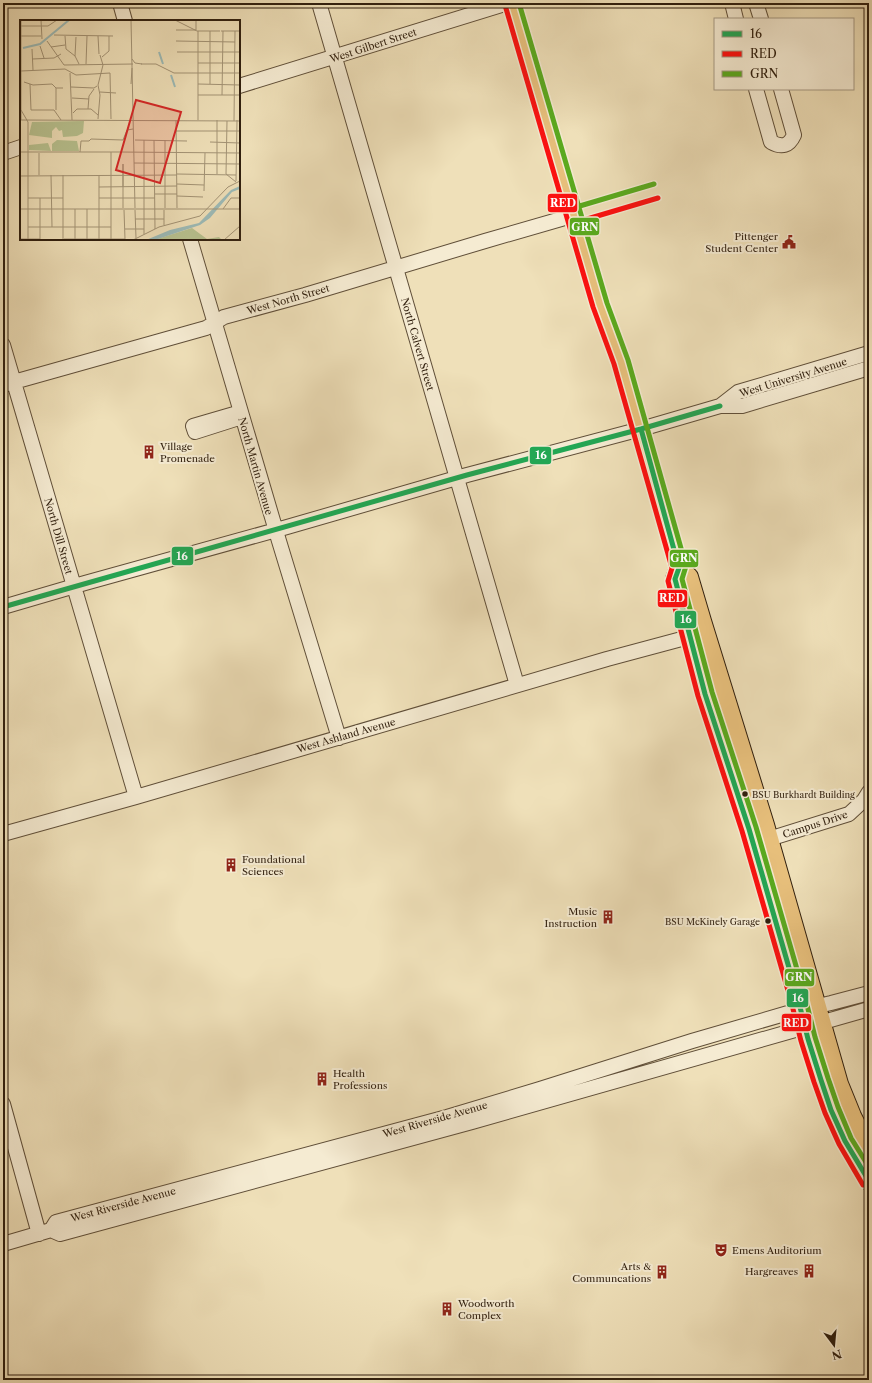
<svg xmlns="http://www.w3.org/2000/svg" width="872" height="1383" font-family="'Libre Caslon Text',serif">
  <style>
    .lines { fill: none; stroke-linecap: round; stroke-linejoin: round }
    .minor-casing { stroke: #604f39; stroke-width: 16 }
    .major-casing { stroke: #301f0e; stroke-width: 20 }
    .minor { stroke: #f5ebd2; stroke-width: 14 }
    .major { stroke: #e8c07c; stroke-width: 18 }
    .bus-1-casing { stroke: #f5ebd2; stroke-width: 8 }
    .bus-2-casing { stroke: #f5ebd2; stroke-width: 8 }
    .bus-3-casing { stroke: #f5ebd2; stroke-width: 8 }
    .bus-1 { stroke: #22a754; stroke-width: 5 }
    .bus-2 { stroke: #fc1010; stroke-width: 5 }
    .bus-3 { stroke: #5aaa1e; stroke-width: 5 }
    .bus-dot { fill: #301f0e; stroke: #f5ebd2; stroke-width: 1.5 }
    .labels { text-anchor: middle; stroke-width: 4; stroke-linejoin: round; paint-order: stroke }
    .bus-label { font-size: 9px; fill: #301f0e; stroke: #f5ebd2; text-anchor: start }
    .street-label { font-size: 10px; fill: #301f0e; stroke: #f5ebd2 }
    .poi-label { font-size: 10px; fill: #301f0e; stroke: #f5ebd2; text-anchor: start }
    .inset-river { fill: none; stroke: #9cbbb8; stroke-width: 2 }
    .inset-road { fill: none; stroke: #a39375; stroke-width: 1 }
    .view { fill: #d62828; fill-opacity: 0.15; stroke: #d62828; stroke-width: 2 }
    .inset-edge { fill: none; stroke: #301f0e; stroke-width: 2 }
    .line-badge { stroke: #f5ebd2; stroke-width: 1.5 }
    .badge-label { font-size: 11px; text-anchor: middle; font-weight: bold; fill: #fff }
  </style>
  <rect width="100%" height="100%" fill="#efe0b9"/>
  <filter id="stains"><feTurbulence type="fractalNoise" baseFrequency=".005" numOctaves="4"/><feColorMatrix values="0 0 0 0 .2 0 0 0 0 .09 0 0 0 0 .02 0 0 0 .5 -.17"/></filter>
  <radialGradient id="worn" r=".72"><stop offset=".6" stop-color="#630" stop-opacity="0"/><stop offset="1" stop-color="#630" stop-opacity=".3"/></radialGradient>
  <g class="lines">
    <!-- minor casing -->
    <g class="minor-casing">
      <path id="minor" d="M120 3 125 21
        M319 3 517 685
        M732 3 736 19
        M756 3 761 19
        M239 86 508 3
        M756 89 771 142C782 148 789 146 794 135L781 89
        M3 153 21 147
        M190 239 279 541 339 738
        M3 345 136 797
        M3 385 206 328 224 317 305 295 485 241 575 215
        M720 406 738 392 869 353
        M241 412 193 426 195 432 242 417
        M3 607 85 583 287 527 467 475 641 429 720 406H742L869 368
        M3 834 136 797 607 659 689 637
        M759 842 849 814 864 800 869 792
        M3 1104 39 1234
        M51 1230 60 1234 472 1122 869 1009
        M3 1244 51 1230 56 1222 447 1117 540 1089 692 1041 788 1013 831 1003 869 993"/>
    </g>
    <!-- major casing -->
    <g class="major-casing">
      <path id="major" d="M512 3 600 305 621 362 679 568 675 579 686 624 705 694 749 829 798 999 808 1039 821 1080 831 1110 845 1141 869 1181
        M679 568 689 577 702 621 765 825 839 1084 852 1116 869 1150"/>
    </g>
    <!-- minor -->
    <use href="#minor" class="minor"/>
    <!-- major -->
    <use href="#major" class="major"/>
    <!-- bus-1 casing -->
    <g class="bus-1-casing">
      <path id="bus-1" d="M641 429 679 568 675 579 705 694 749 829 798 999 808 1039 821 1080 831 1110 845 1141 869 1181
        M3 607 467 475 641 429 720 406"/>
    </g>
    <!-- bus-2 casing -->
    <g class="bus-2-casing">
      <path id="bus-2" d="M505 5 593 307 614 364 672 568 668 581 698 696 742 831 791 1001 801 1041 814 1082 825 1113 839 1144 863 1185
        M577 222 658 198"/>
    </g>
    <!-- bus-3 casing -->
    <g class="bus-3-casing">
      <path id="bus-3" d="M519 3 607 303 628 360 686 566 682 579 712 692 756 827 805 997 815 1037 828 1078 838 1107 851 1138 869 1167
        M573 208 654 184"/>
    </g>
    <!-- bus-1 -->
    <use href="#bus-1" class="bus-1"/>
    <!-- bus-2 -->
    <use href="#bus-2" class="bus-2"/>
    <!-- bus-3 -->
    <use href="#bus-3" class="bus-3"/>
  </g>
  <!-- icons -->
  <defs>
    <g id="civic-bare" transform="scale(1.08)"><path d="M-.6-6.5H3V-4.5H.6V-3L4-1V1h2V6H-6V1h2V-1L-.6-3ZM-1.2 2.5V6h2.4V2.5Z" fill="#8f2418" stroke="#f5ebd2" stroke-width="2.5" paint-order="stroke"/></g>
    <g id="building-bare" transform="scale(1.08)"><path d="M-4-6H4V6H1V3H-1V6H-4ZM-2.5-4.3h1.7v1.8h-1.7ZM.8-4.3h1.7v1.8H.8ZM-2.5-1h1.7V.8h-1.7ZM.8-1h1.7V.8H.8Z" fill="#8f2418" stroke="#f5ebd2" stroke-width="2.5" paint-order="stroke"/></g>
    <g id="theatre-bare" transform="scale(1.08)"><path d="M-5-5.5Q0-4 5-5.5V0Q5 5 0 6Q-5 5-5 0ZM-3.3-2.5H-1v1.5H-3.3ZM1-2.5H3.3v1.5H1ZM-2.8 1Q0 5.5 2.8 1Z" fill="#8f2418" stroke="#f5ebd2" stroke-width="2.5" paint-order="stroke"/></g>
  </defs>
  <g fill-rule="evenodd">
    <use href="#civic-bare" x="789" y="242"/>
    <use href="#building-bare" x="149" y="452"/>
    <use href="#building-bare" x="231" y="865"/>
    <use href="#building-bare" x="608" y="917"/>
    <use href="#building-bare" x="322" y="1079"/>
    <use href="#theatre-bare" x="721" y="1250"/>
    <use href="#building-bare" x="809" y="1271"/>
    <use href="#building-bare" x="662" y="1272"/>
    <use href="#building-bare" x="447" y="1309"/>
  </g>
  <!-- markers -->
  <g class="bus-dot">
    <circle cx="745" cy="794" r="3.5"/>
    <circle cx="768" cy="921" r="3.5"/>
  </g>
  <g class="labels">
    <!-- bus labels -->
    <g class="bus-label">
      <text x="752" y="798">BSU Burkhardt Building</text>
      <text x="760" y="925" text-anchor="end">BSU McKinely Garage</text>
    </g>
    <!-- street labels -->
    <g class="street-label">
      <text transform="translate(373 45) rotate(-18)" y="4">West Gilbert Street</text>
      <text transform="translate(288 299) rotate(-16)" y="4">West North Street</text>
      <text transform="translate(418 344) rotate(74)" y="4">North Calvert Street</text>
      <text transform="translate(793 377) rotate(-17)" y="4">West University Avenue</text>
      <text transform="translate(256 466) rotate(74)" y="4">North Martin Avenue</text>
      <text transform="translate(59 536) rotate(74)" y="4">North Dill Street</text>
      <text transform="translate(346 735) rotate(-16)" y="4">West Ashland Avenue</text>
      <text transform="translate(815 824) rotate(-18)" y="4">Campus Drive</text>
      <text transform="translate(435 1119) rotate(-16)" y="4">West Riverside Avenue</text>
      <text transform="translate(123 1204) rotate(-15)" y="4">West Riverside Avenue</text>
    </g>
    <!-- poi labels -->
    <g class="poi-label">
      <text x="778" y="240" text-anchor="end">Pittenger<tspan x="778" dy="12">Student Center</tspan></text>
      <text x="160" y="450">Village<tspan x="160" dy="12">Promenade</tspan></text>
      <text x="242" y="863">Foundational<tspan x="242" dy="12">Sciences</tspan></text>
      <text x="597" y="915" text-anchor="end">Music<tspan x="597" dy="12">Instruction</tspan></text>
      <text x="333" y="1077">Health<tspan x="333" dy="12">Professions</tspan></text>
      <text x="732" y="1254">Emens Auditorium</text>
      <text x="651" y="1270" text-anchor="end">Arts &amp;<tspan x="651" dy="12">Communcations</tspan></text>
      <text x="798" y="1275" text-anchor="end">Hargreaves</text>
      <text x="458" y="1307">Woodworth<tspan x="458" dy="12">Complex</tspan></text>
    </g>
  </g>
  <!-- overview -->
  <g transform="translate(20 20)">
    <rect width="220" height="220" fill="#efe0b9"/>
    <path d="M64 101 63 113 57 116 43 117 42 110 39 111 36 107 32 111V118L9 115 12 102Z" fill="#b8c290"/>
    <path d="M172 208 187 219 199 217 202 220H134Z" fill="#b8c290"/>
    <path d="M28 123 31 131 9 130V125Z" fill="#b8c290"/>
    <path d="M37 120 57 121 59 131H32V124Z" fill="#b8c290"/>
    <path d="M220 166V169L212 172 190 198 180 205 135 220H126L150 210 179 203 211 170Z" fill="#9cbbb8"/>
    <path class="inset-river" d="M3 28 20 24 49 0M139 32 143 44M151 55 155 67"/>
    <path class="inset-road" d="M21 0 22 19M111 0 115 188M155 0 177 11H200M1 6H28L37 0M156 10H176V0M178 11V100M201 11H220M34 15 93 16M1 16H21M45 16 46 29 55 36M78 16 79 34M56 17 55 36 59 44M27 21 44 45M156 21 215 22M20 26 24 38M31 27 45 25M12 29 13 50M157 32H220M82 37 89 31V16M12 39 34 38 41 34M112 39 115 43 122 44M178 43H220M66 44 67 16M121 44H136L154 53H220M44 45 113 44M45 49 56 55 90 53 91 99M1 51 45 49M50 53 52 100M4 62 13 65 32 64 36 68H43M10 64 11 90H34L41 100M111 64 112 48M178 64 220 65M190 64V11M51 67 74 68 77 66M36 68V90M80 72 96 73M178 75H220M202 75 203 11M52 78 69 79M68 89 69 76 74 69M1 90 8 102V220M53 93 57 89H71L78 95M78 99 80 75 78 65 83 45 80 35M1 100 220 101M1 100V0M156 100 157 188M207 101 206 154 216 162M214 101 215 11M156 111H220M115 120 167 121M124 120V214M134 120 135 209M190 122 220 123M0 132H99M60 132 61 121H69L71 119 103 120 107 110 113 109M91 132V220M99 132 220 133M19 133V155M114 143 220 144M157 154 216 155M197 154V100M31 155 32 207M43 155V220M79 155V220M0 156 157 155M216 161 217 100M157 164 184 165M79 167 157 166M103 167V144V188M184 171 185 133M135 174H157M157 176 183 177M8 178H43M20 178V220M79 178H135M145 188V120M0 189H220M55 189V219M67 189V219M203 189 211 178H220M104 190 105 219M115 190 116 218M144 190V205M115 199H144M8 207H91M105 209H124M0 219H20M44 219H105M113 220 139 207 180 196 208 167 220 161M204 220 220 206"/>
    <path class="view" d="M116 80 161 92 140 163 96 150Z"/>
    <rect width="220" height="220" class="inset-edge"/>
  </g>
  <g class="line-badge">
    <rect x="547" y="193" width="31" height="20" rx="4" fill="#fc1010"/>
    <rect x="569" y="217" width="31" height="19" rx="4" fill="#5aaa1e"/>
    <rect x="529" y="446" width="23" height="19" rx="4" fill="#22a754"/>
    <rect x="171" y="546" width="23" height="20" rx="4" fill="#22a754"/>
    <rect x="669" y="549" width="30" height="19" rx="4" fill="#5aaa1e"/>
    <rect x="657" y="589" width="31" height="19" rx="4" fill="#fc1010"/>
    <rect x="674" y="610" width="23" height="19" rx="4" fill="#22a754"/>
    <rect x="784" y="968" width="31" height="19" rx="4" fill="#5aaa1e"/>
    <rect x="786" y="988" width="23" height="20" rx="4" fill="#22a754"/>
    <rect x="781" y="1013" width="31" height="19" rx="4" fill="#fc1010"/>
  </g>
  <g class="badge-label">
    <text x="563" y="207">RED</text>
    <text x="585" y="231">GRN</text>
    <text x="541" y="459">16</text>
    <text x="182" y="560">16</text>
    <text x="684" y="562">GRN</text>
    <text x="672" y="602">RED</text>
    <text x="686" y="623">16</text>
    <text x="799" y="981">GRN</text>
    <text x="798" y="1002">16</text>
    <text x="796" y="1027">RED</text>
  </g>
  <!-- margin -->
  <rect width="872" height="1383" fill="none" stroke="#efe0b9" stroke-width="16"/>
  <rect x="4" y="4" width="864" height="1375" fill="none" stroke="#301f0e" stroke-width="2"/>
  <rect x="8" y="8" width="856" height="1367" fill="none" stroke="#301f0e"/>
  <!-- legend -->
  <rect x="714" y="18" width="140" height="72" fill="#f5ebd2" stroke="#a69984"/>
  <rect x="722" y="31" width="20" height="6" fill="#22a754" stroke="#a69984"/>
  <text x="750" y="38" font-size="12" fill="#301f0e">16</text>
  <rect x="722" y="51" width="20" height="6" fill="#fc1010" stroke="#a69984"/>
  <text x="750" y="58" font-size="12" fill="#301f0e">RED</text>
  <rect x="722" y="71" width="20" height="6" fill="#5aaa1e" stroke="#a69984"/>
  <text x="750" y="78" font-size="12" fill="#301f0e">GRN</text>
  <!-- north arrow -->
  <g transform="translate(834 1345) rotate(164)" stroke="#f5ebd2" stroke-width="3" paint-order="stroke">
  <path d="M0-3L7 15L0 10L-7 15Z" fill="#301f0e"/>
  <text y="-6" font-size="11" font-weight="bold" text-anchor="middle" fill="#301f0e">N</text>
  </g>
  <rect width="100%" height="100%" filter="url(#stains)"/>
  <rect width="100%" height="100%" fill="url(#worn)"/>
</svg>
